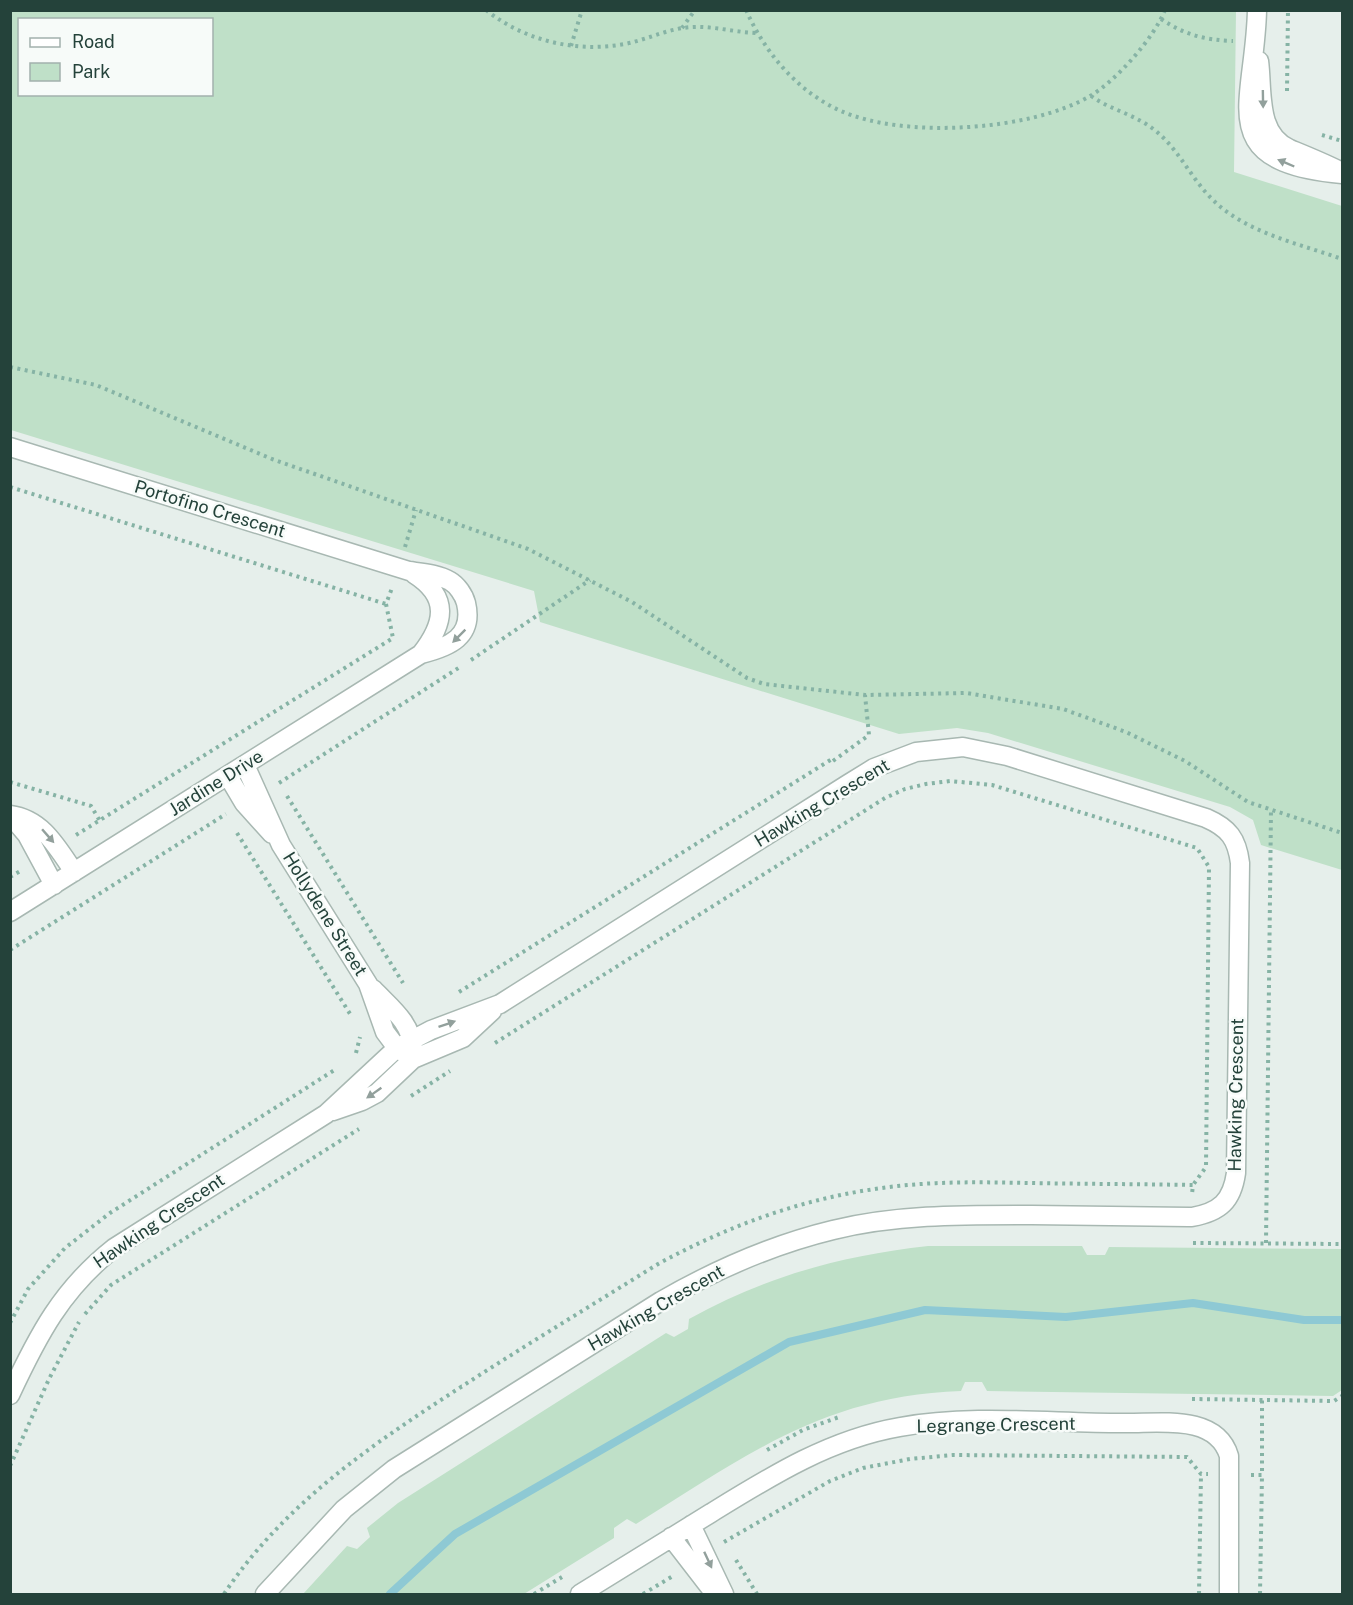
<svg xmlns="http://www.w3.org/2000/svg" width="1353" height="1605" font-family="'Public Sans',sans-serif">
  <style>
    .green { fill: #bfe0c8; fill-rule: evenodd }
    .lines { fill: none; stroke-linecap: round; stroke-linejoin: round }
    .stream { stroke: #8ec9d4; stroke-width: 8 }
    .minor-casing { stroke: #a8b8b2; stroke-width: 21 }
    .path { stroke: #86b3a5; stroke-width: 4; stroke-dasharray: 3 4.5; stroke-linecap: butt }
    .minor { stroke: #fff; stroke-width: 18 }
    .oneway { fill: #92a09c }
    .labels { text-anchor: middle; stroke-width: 5; stroke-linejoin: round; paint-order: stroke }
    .street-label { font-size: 18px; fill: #24423a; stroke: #f7fbf9 }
  </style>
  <rect width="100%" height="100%" fill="#e6efeb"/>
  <!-- green -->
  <path class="green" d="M10 11H1236L1234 172 1342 206V870L1261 845 1253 820 1230 807 988 733 957 728 899 734 540 622 534 591 11 430ZM20 20H212V94H20Z
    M928 1246H1082L1087 1255H1105L1109 1247 1342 1249V1390L1333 1396 987 1391 982 1382H965L961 1391C824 1396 747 1455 636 1524L627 1519 614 1528V1538L524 1594H303L347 1546 357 1549 370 1537 367 1528 398 1503 666 1333 674 1337 688 1329 689 1319C767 1276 840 1256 928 1246Z"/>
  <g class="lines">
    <!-- stream -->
    <path class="stream" d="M390 1594 455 1534 789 1342 925 1310 1066 1317 1193 1303 1304 1320H1342"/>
    <!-- minor casing -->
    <g class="minor-casing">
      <path id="minor" d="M1257 10C1255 105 1211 162 1342 174
        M1259 61C1263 91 1256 134 1290 149 1307 156 1322 162 1338 170
        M10 447 409 571C423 573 438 574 450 581 457 585 464 595 466 603 474 637 449 647 421 654L10 912
        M414 574C450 597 445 623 421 654
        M245 765 281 845 368 984 385 1032 397 1048 413 1059
        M228 776 244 803 272 834
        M10 815C42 819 57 847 74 872
        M10 815 27 835 54 885
        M373 989C391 1008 411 1022 413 1049
        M333 1111 362 1101 377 1093 413 1059 463 1038 492 1011
        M10 1395C38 1335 62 1289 114 1248L326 1114 397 1048 431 1030 500 1004 848 784 874 768 916 752 963 747 1007 756 1206 818C1229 828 1237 839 1240 863L1236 1173C1232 1201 1220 1212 1192 1217 1139 1216 1086 1216 1032 1215 966 1215 898 1214 833 1230 771 1245 715 1270 661 1301L394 1469 344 1509 265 1594
        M691 1525 724 1594
        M671 1537 715 1594
        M580 1594C624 1567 667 1540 711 1513 771 1476 830 1439 900 1427 972 1414 1049 1423 1122 1423 1158 1424 1216 1413 1229 1456V1594"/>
    </g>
    <!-- path -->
    <path class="path" d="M486 10C525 41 576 53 625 44 645 40 663 31 683 28 707 24 731 32 756 33
      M746 10C765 53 798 92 841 111 904 139 1031 131 1090 96 1116 81 1154 38 1165 10
      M1161 19C1185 35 1205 40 1233 41
      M682 28 695 10
      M571 46 582 10
      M1287 91 1288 10
      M1091 96C1109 109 1133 114 1152 128 1179 148 1190 178 1214 201 1247 233 1300 244 1342 259
      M1322 135 1342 141
      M10 367 96 385 272 459 528 549 632 602 747 678 764 684 865 695 966 693 1063 709 1126 732 1185 761 1248 802 1342 833
      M10 487 386 604
      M405 547 416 510
      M471 660 590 580
      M833 761 869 735 865 695
      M10 782 91 806 100 821
      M279 783 460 667
      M287 796 403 983
      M237 833 352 1017
      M76 835 393 638 386 604 392 588
      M10 877 22 870
      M10 950 226 814
      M459 992 832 759
      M495 1043 885 798 905 789 926 784 950 781 992 785 1197 848 1209 867 1206 1167 1193 1185
      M356 1053 360 1037
      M411 1096 450 1071
      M1193 1243 1342 1244
      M1266 1243 1271 810
      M85 1314 111 1285 359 1129
      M10 1323 28 1289 65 1248 110 1213 336 1069
      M1192 1399 1334 1401 1342 1396
      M767 1450 803 1430 839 1417
      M10 1466 49 1379 79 1322
      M1251 1475H1262V1400
      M724 1542 830 1481 863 1468 910 1459 953 1455 1187 1457 1201 1474H1208
      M736 1560 757 1594
      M224 1594C284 1504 371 1445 461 1387 526 1345 592 1305 658 1264 726 1227 798 1200 875 1189 926 1181 978 1182 1029 1183 1084 1184 1138 1184 1193 1185L1192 1194
      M534 1594 562 1577
      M643 1594 673 1576
      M1199 1594 1201 1474
      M1260 1594 1262 1475"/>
    <!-- minor -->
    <use href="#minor" class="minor"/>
  </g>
  <!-- one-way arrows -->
  <defs><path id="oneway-solid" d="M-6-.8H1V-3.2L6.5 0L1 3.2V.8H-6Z" transform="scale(1.5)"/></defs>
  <g class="oneway">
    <use href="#oneway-solid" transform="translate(1263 99) rotate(89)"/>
    <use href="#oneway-solid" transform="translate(1286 163) rotate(-157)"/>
    <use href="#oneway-solid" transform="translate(459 636) rotate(135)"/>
    <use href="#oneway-solid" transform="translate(48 836) rotate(49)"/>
    <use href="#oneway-solid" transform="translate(447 1024) rotate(-19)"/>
    <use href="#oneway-solid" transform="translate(374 1093) rotate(145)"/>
    <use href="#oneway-solid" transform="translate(708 1560) rotate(65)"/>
  </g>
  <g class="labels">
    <!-- street labels -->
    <g class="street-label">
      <text transform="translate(210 509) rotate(17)" y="6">Portofino Crescent</text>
      <text transform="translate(216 783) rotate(-32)" y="6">Jardine Drive</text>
      <text transform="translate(822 803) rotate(-31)" y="6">Hawking Crescent</text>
      <text transform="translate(325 914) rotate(58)" y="6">Hollydene Street</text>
      <text transform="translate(1236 1095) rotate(-89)" y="6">Hawking Crescent</text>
      <text transform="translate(159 1221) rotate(-34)" y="6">Hawking Crescent</text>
      <text transform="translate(656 1308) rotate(-30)" y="6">Hawking Crescent</text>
      <text transform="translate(996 1425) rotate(-1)" y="6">Legrange Crescent</text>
    </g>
  </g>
  <!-- border -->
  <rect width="1353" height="1605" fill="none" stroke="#24423a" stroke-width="24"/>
  <!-- legend -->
  <rect x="18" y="18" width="195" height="78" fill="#f7fbf9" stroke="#a3b1ad" stroke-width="1.5"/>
  <rect x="30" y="38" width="30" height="9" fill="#ffffff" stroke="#a3b1ad" stroke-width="1.5"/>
  <text x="72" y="48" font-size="18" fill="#24423a">Road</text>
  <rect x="30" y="63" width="30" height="18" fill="#bfe0c8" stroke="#a3b1ad" stroke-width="1.5"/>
  <text x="72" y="78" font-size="18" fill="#24423a">Park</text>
</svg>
